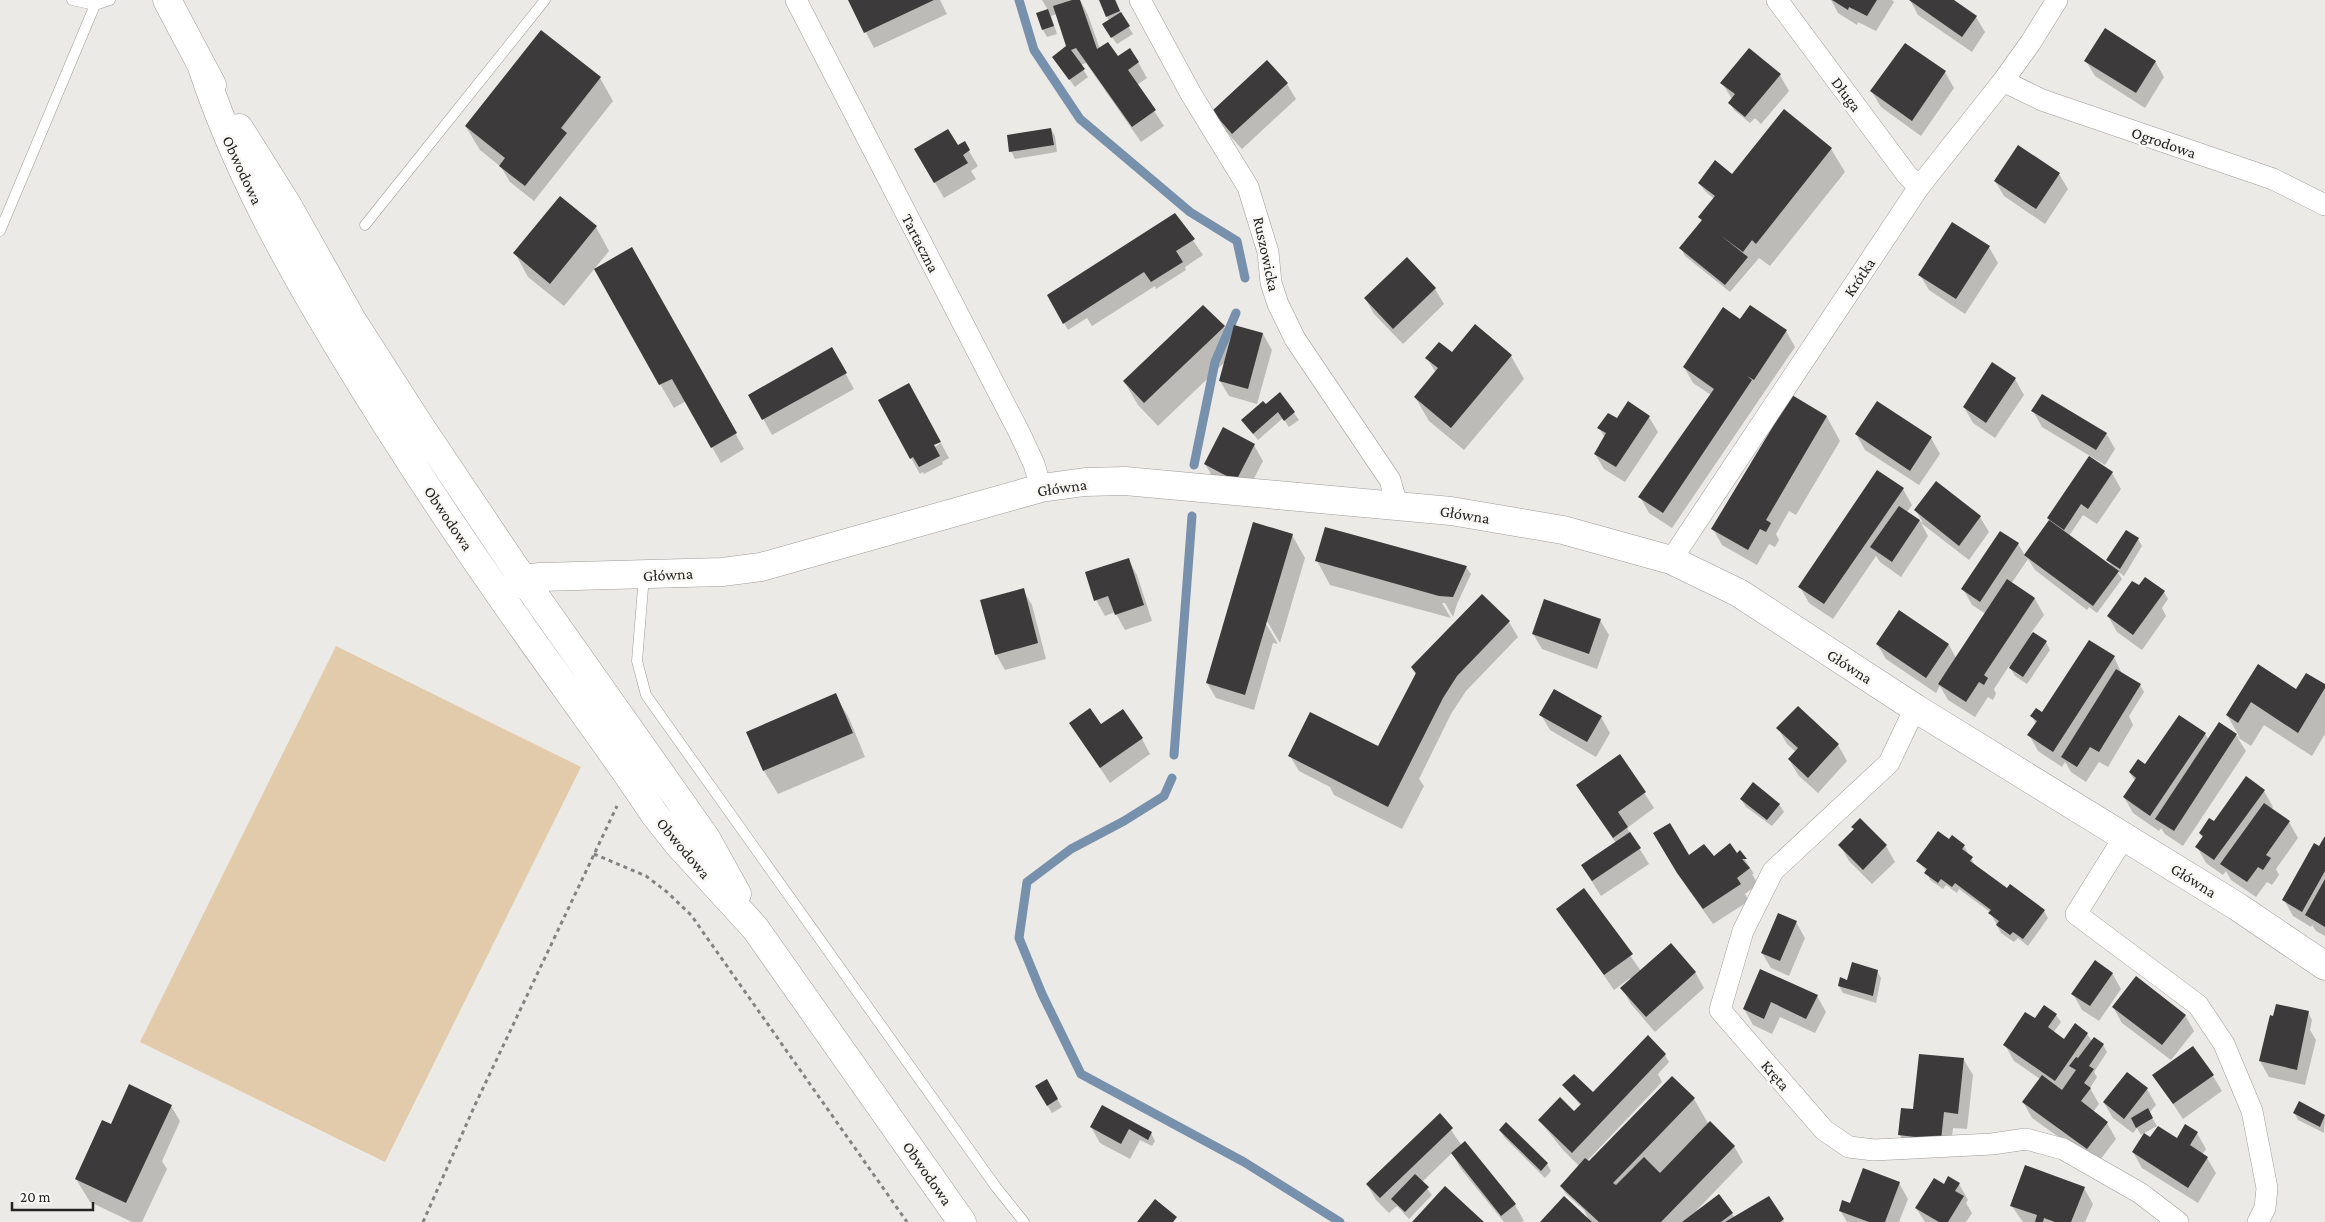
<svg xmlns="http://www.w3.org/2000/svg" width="2325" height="1222" font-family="'Crimson Pro',serif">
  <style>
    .green { fill: #e2cbab }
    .shadow { fill: #0003 }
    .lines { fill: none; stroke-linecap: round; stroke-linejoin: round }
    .stream { stroke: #7790ac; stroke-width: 9 }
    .building { fill: #3d3a3c }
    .lane-casing { stroke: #9d9b99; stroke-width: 11 }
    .street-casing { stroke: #9d9b99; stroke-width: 22 }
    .secondary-casing { stroke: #9d9b99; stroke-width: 29 }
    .primary-casing { stroke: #9d9b99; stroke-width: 29 }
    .path { stroke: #848381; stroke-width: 3; stroke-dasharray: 4 4; stroke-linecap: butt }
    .lane { stroke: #fff; stroke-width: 10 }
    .street { stroke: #fff; stroke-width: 21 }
    .secondary { stroke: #fff; stroke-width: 28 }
    .primary { stroke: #fff; stroke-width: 28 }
    .labels { text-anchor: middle; stroke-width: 5; stroke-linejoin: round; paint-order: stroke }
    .street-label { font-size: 16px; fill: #252423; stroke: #f9f7f4 }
  </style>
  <rect width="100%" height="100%" fill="#eceae7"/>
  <!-- green -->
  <path class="green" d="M336 646 581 767 385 1162 140 1042Z"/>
  <!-- shadow -->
  <path class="shadow" d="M849 0H940L947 14 874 48Z
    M1042 0H1080L1088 15 1100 49 1118 58 1138 62 1147 78 1137 85 1164 126 1141 142 1086 63 1080 65 1088 77 1075 87 1058 64 1069 52 1057 14 1051 16 1057 34 1047 37 1043 30 1048 10Z
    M1100 0H1116L1122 16 1133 34 1117 44 1108 32 1109 21Z
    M1831 0H1892L1894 2 1876 31 1858 22 1857 25 1838 13Z
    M1910 0H1952L1976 17 1985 32 1972 52 1918 15Z
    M1906 44 1945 72 1954 88 1921 136 1881 107 1872 92Z
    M2086 61H2155L2164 77 2145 108 2095 76Z
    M1780 75 1789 91 1761 124 1755 118 1750 123 1734 110 1730 103 1732 99 1722 83Z
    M600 78 613 101 534 201 510 182 501 167 480 150 466 127Z
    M1287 84 1296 99 1242 149 1222 127 1213 111Z
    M1051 129 1055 136 1057 152 1015 159 1011 151Z
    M964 143 978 166 971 171 976 179 944 198 916 150 957 147Z
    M1831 149 1845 172 1770 266 1759 258 1730 292 1685 256 1681 248 1702 221 1700 217 1714 199 1704 190 1699 183Z
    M2059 174 2068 189 2045 224 2004 196 1995 181Z
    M1175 214 1203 255 1185 267 1186 270 1156 289 1155 286 1092 326 1087 318 1068 330 1049 296Z
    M596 227 609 251 564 306 528 277 515 253Z
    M1989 247 1998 263 1965 314 1929 290 1920 275Z
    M645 272 744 449 721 463 686 401 674 408 660 384Z
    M1435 289 1444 304 1403 344 1374 314 1365 298Z
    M1750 306 1786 331 1795 347 1672 528 1649 513 1640 497 1711 395 1693 383 1684 367 1739 320Z
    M1224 327 1232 340 1263 334 1272 350 1257 404 1229 396 1220 381 1226 361 1158 426 1138 405 1124 381Z
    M832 349 854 389 772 435 750 395Z
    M1453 354 1511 356 1524 379 1464 450 1429 421 1415 397 1436 373 1427 358Z
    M2015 379 2024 395 1995 438 1973 423 1964 407Z
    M1280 394 1299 420 1289 427 1283 418 1258 440 1242 420Z
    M1792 397 1827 417 1840 441 1796 515 1789 511 1776 534 1779 540 1775 547 1769 544 1757 565 1722 545 1713 529Z
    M879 401 933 445V448L941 443 949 458 942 462 943 464 924 474 923 472 920 474Z
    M1877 402 1931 438 1940 454 1919 485 1865 450 1856 434Z
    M2033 411 2106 433 2115 449 2105 465 2042 427Z
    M1649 417 1658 432 1625 482 1604 469 1595 454 1605 438 1599 428 1617 419Z
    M1223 429 1254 445 1263 461 1245 496 1214 479 1205 464Z
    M2112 473 2121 489 2097 524 2083 515 2069 536 2113 568 2108 560 2138 539 2142 546 2124 576 2117 571 2122 579 2097 613 2089 607 2087 610 2035 570 2028 559 2011 584 2035 599 2044 615 2031 633 2046 642 2050 650 2027 684 2015 676 2009 666 1994 689 1996 694 1993 700 1988 697 1975 717 1948 700 1940 686 1936 693 1886 659 1877 644 1900 612 1949 645 1956 658 1986 614 1972 605 1963 589 2000 532 2018 544 2025 555 2050 521 2048 518Z
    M1903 489 1912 505 1907 512 1923 523 1916 511 1980 517 1989 532 1969 560 1921 523 1928 536 1901 577 1880 562 1876 556 1833 619 1809 603 1800 587Z
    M1292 535 1305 558 1280 643 1264 616 1262 617 1278 644 1273 643 1254 710 1216 698 1207 683Z
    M1128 559 1137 575 1152 621 1125 630 1115 612 1105 616 1096 600 1087 573Z
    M1317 561 1466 567 1471 574 1457 604 1453 617 1445 603H1442L1451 618 1330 585Z
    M1023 590 1032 605 1046 659 1005 670 996 654Z
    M2164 592 2168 599 2162 608 2166 616 2142 650 2117 632 2108 616Z
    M1600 620 1609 635 1597 669 1542 649 1533 634Z
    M1509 622 1518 637 1466 691 1451 714 1419 779 1424 786 1402 829 1334 795 1330 787 1299 771 1290 756 1379 748 1416 675 1412 668Z
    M2114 657 2122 674 2140 685 2144 692 2129 716 2133 725 2108 767 2099 762 2086 782 2071 772 2065 762 2062 767 2038 751 2029 735 2036 724 2032 716 2043 714Z
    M2258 666 2296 690 2325 685V734L2312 756 2264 725 2251 746 2237 737 2246 751 2183 846 2165 834 2161 828 2159 831 2133 813 2124 797 2135 781 2130 773 2146 766 2179 716 2205 734 2209 740 2219 724 2240 738 2227 715Z
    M835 695 849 718 865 757 778 794 764 771 748 732Z
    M1798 708 1838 745 1847 761 1818 793 1798 775 1789 759 1796 752 1787 744 1778 728Z
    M1541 715 1601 717 1610 733 1596 757 1550 730Z
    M1070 723 1142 739 1150 754 1110 783Z
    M1620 756 1654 808 1627 828 1649 864 1601 896 1582 866 1616 843 1577 786Z
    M2264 791 2273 807 2271 809 2289 822 2298 838 2276 869 2279 875 2272 885 2267 882 2256 897 2231 880 2226 871 2223 875 2206 863 2197 847 2203 838 2200 834Z
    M1741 799 1779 804 1784 812 1772 826 1746 807Z
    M1853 827 1886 846 1895 862 1872 884 1849 861 1840 845 1855 830Z
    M1952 837 1964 846 1976 867 2007 889 2044 911 2048 918 2028 946 2018 938 2014 942 2001 933 1990 912 1959 889 1957 893 1946 885 1943 889 1930 880 1927 872 1918 861Z
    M2325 838V936L2316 931 2312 925 2311 927 2293 916 2284 900Z
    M1664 849 1689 857 1714 858 1737 855 1740 852 1754 874H1752L1758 884 1745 894 1749 901 1713 924 1688 889Z
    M1584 890 1641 971 1695 972 1704 988 1655 1032 1631 1004 1622 988 1631 980 1630 978 1614 990 1558 909Z
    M1796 922 1805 938 1789 976 1771 968 1762 953Z
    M1761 971 1817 996 1826 1012 1815 1033 1780 1017 1772 1034 1753 1025 1744 1009Z
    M1877 971 1881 978 1876 1003 1843 993 1839 986Z
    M2112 973 2121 989 2099 1021 2082 1010 2073 994Z
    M2113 1007 2185 1015 2194 1031 2171 1060 2122 1023Z
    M2308 1012 2312 1020 2310 1030 2316 1040 2305 1085 2269 1077 2260 1061Z
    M2056 1015 2061 1022 2053 1033 2067 1043 2087 1034 2092 1041 2103 1045 2107 1052 2094 1072 2097 1077 2090 1088 2099 1104 2093 1112 2107 1123 2116 1139 2097 1164 2032 1118 2023 1102 2040 1079 2014 1061 2005 1045 2039 1023Z
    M1665 1055 1669 1062 1658 1074 1662 1082 1587 1161 1593 1166 1672 1078 1694 1099 1709 1125 1734 1146 1743 1162 1695 1212 1719 1196 1735 1218 1769 1198 1784 1222H1542L1589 1220 1584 1210 1566 1194 1561 1186 1579 1166 1563 1150 1539 1120 1574 1113 1581 1106 1564 1085 1593 1094Z
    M1964 1060 1973 1075 1967 1129 1953 1128 1950 1155 1909 1151 1900 1135 1914 1110Z
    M2127 1074 2147 1089 2156 1105 2149 1113 2157 1126 2141 1135 2137 1128 2133 1133 2113 1118 2104 1103Z
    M2154 1075 2213 1076 2222 1091 2183 1119Z
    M1046 1081 1062 1107 1052 1113 1036 1087Z
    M2299 1103 2325 1117 2324 1133 2298 1120 2294 1112Z
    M171 1106 180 1121 162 1161 167 1169 142 1222H132L90 1202 76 1179 114 1127Z
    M1102 1107 1151 1133 1155 1141 1152 1146 1140 1140 1130 1159 1100 1143 1091 1127Z
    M1440 1114 1462 1146 1465 1143 1515 1205 1524 1221 1522 1222H1504L1461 1169 1452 1153 1422 1182 1432 1195 1409 1219 1397 1206 1389 1213 1376 1200 1367 1184Z
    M1506 1123 1547 1164 1551 1171 1545 1178 1504 1137 1500 1130Z
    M2185 1126 2197 1133 2206 1149 2202 1155 2207 1158 2216 1173 2198 1203 2142 1168 2133 1152 2151 1139H2177Z
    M1899 1183 1908 1199 1899 1222H1847L1840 1210Z
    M1959 1184 1968 1200 1966 1203 1972 1213 1966 1222H1925L1916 1208 1944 1186Z
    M2084 1188 2093 1204 2085 1222H2023L2011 1205Z"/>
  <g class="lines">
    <!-- stream -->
    <path class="stream" d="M1019 0 1034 50 1080 119 1190 212 1237 241 1245 278
      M1194 465 1215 362 1236 313
      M1174 755 1192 516
      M1172 778 1164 796 1124 821 1071 849 1027 882 1019 938 1042 994 1081 1074 1244 1162 1340 1222"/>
  </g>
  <!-- building -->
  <path class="building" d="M848 0H934L864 33Z
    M1072 0H1080L1097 49 1108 42 1118 56 1130 48 1139 62 1128 70 1156 110 1132 127 1076 48 1071 50 1085 69 1069 80 1052 57 1066 46 1053 6Z
    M1099 0H1115L1120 11 1106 17Z
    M1832 0H1877L1867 16 1849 7 1848 10Z
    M1909 0H1954L1977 16 1962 37Z
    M1048 9 1054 26 1042 30 1036 13Z
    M1121 12 1130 26 1111 38 1102 24Z
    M2105 28 2156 61 2136 93 2084 61Z
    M541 30 601 77 561 128 567 133 525 186 499 166 505 158 465 126Z
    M1905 43 1946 71 1912 121 1870 91Z
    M1749 48 1781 74 1745 117 1728 103 1735 94 1720 83Z
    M1267 60 1288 83 1232 134 1212 111Z
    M1784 109 1832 148 1756 244 1752 240 1743 252 1720 235 1748 257 1725 285 1679 248 1702 220 1698 217 1715 196 1698 183 1715 160 1732 174Z
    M1051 128 1054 145 1009 152 1007 135Z
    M948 129 958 145 965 141 970 150 963 155 968 163 934 183 914 149Z
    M2018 145 2060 173 2036 209 1994 181Z
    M560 196 597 226 550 284 513 253Z
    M1175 213 1195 239 1176 251 1183 262 1151 282 1144 272 1063 324 1047 295Z
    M1952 222 1990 246 1956 299 1918 275Z
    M632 247 737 433 711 448 672 379 659 385 594 269Z
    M1407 257 1436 288 1393 329 1364 298Z
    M1203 305 1225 326 1144 403 1123 381Z
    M1750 305 1787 330 1754 380 1747 376 1752 380 1663 513 1638 497 1714 389 1683 367 1723 307 1740 319Z
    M1475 324 1512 355 1451 428 1414 397 1438 368 1425 358 1439 342 1452 352Z
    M1234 325 1263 333 1248 389 1219 381Z
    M832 347 847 373 762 420 748 395Z
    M1992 362 2016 378 1986 423 1963 407Z
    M909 383 941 442 934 445 940 456 919 467 913 457 910 459 878 400Z
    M1280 392 1295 412 1284 421 1278 412 1253 434 1241 420 1263 401 1266 404Z
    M2042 394 2107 433 2096 450 2031 411Z
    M1792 395 1827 416 1766 520 1771 523 1766 532 1760 529 1748 550 1711 529Z
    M1628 401 1650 416 1616 467 1594 454 1606 433 1597 428 1608 413 1617 418Z
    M1877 401 1932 437 1910 471 1855 434Z
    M1223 427 1255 444 1236 481 1204 464Z
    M2089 456 2113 472 2088 509 2081 504 2064 530 2047 518Z
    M1877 470 1904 488 1824 604 1798 587Z
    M1936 481 1981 516 1959 546 1914 510Z
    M1899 506 1920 520 1892 562 1870 547Z
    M2049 520 2119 571 2093 606 2024 555Z
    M1253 522 1293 534 1245 695 1206 683Z
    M1325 527 1449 561 1467 566 1453 597 1439 596 1315 561Z
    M2126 530 2139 538 2120 569 2106 560Z
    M2000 531 2019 543 1980 602 1961 589Z
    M1129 558 1144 605 1115 615 1108 596 1094 601 1085 572Z
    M2145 577 2165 591 2133 635 2107 616 2132 581 2139 585Z
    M2007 579 2035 598 1984 675 1988 678 1984 685 1979 682 1966 702 1938 684Z
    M1024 588 1038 643 995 655 980 600Z
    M1482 594 1510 621 1457 676 1443 698 1388 807 1288 756 1310 712 1378 746 1416 673 1411 667Z
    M1544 599 1601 619 1589 654 1532 634Z
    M1899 610 1949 644 1926 678 1876 644Z
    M2033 632 2047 641 2023 677 2009 668Z
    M2089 640 2115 656 2053 752 2027 735 2037 721 2030 716 2036 708 2042 712Z
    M2258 664 2296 689 2306 673 2325 684V688L2298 733 2251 702 2238 723 2226 715Z
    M2116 669 2141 684 2099 752 2090 747 2077 767 2061 757Z
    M1554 689 1602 716 1587 742 1539 715Z
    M836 693 853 733 763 771 746 732Z
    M1798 706 1839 744 1808 778 1788 759 1798 748 1776 728Z
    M1090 708 1101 724 1123 709 1143 738 1100 768 1069 723Z
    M2179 715 2206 733 2150 816 2123 797 2136 778 2129 772 2138 759 2145 764Z
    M2219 722 2237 734 2174 831 2155 819Z
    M1620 754 1646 792 1618 812 1628 827 1613 838 1576 785Z
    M2246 776 2265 790 2214 860 2195 847 2203 836 2199 833 2209 818 2214 821Z
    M1753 782 1780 804 1767 820 1740 799Z
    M2264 803 2290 821 2266 855 2271 858 2263 870 2258 867 2247 882 2220 864Z
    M1860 818 1887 845 1863 870 1838 845 1854 829 1851 827Z
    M1670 823 1689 855 1704 844 1714 856 1730 843 1737 853 1740 850 1747 859H1742L1750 868 1737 878 1741 884 1703 909 1677 873 1653 833Z
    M1938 831 1949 839 1952 835 1965 845 1962 849 1973 857 1970 861 2007 888 2010 884 2045 910 2023 939 2013 932 2010 935 1996 925 1999 921 1988 913 1991 910 1955 883 1952 887 1941 879 1938 883 1924 873 1927 869 1916 861Z
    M1630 832 1641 848 1592 881 1581 865Z
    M2325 836V871L2302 912 2282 900 2314 843 2319 846Z
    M2325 879V927L2305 915Z
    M1584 888 1633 954 1604 975 1556 909Z
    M1778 913 1797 921 1780 961 1761 953Z
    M1671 943 1696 972 1646 1017 1620 988Z
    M2095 960 2113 973 2090 1006 2071 994Z
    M1852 962 1878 970 1873 996 1838 986 1840 977 1847 980Z
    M1760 969 1818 995 1806 1019 1771 1002 1764 1019 1743 1009Z
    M2136 976 2186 1015 2162 1045 2112 1007Z
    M2276 1004 2309 1011 2297 1070 2259 1061 2270 1015 2273 1016Z
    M2044 1005 2057 1014 2048 1027 2064 1039 2075 1023 2088 1033 2055 1081 2003 1045 2025 1012 2035 1018Z
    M1648 1035 1666 1054 1572 1153 1538 1120 1560 1097 1574 1111 1581 1104 1562 1085 1574 1074 1593 1092Z
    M2094 1037 2104 1044 2089 1066 2094 1069 2084 1083 2091 1088 2081 1101 2108 1122 2087 1149 2022 1102 2042 1075 2062 1090 2076 1070 2069 1066 2076 1057 2078 1058Z
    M2193 1046 2214 1075 2173 1104 2152 1075Z
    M1919 1054 1964 1058 1958 1114 1944 1112 1941 1140 1898 1135 1901 1108 1913 1109Z
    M2127 1072 2148 1088 2124 1119 2103 1102Z
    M1672 1076 1695 1098 1613 1183 1616 1185 1644 1157 1660 1173 1710 1121 1735 1146 1661 1222H1599L1560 1186 1585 1158 1589 1161Z
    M1047 1079 1058 1099 1047 1106 1035 1086Z
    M129 1084 172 1105 126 1203 75 1179 102 1120 111 1124Z
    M2299 1101 2325 1115 2320 1127 2293 1113Z
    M1102 1105 1152 1132 1148 1140 1129 1129 1121 1144 1090 1127Z
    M2148 1108 2153 1118 2136 1128 2131 1118Z
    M1440 1113 1453 1128 1380 1198 1366 1184Z
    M1506 1122 1548 1163 1541 1171 1499 1130Z
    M2185 1124 2198 1132 2190 1145 2208 1157 2188 1188 2132 1152 2144 1133 2150 1137 2158 1126 2177 1138Z
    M1465 1141 1516 1204 1501 1216 1451 1153Z
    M2025 1165 2085 1187 2071 1222H2055L2044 1218 2043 1222H2035L2037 1215 2010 1206Z
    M1863 1168 1900 1182 1885 1222H1869L1839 1211 1842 1200 1850 1203Z
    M1415 1174 1429 1187 1405 1212 1391 1199Z
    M1948 1176 1960 1183 1955 1191 1964 1196 1948 1222H1939L1915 1208 1934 1178 1944 1184Z
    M1445 1186 1484 1222H1412Z
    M1719 1194 1733 1213 1721 1222H1682Z
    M1564 1196 1592 1222H1540Z
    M1769 1196 1784 1219 1780 1222H1725Z
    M1155 1199 1177 1217 1173 1222H1137Z"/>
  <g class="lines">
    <!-- lane casing -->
    <g class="lane-casing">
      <path id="lane" d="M72 0 95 5 110 0
        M365 225 545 0
        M0 231 95 5
        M644 576 637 661 646 695 996 1187 1024 1222"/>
    </g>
    <!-- street casing -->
    <g class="street-casing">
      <path id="street" d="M796 0 1020 434 1034 464 1041 488
        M1140 0 1191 94 1248 187 1268 252 1271 283 1278 304 1295 339 1390 480 1397 505
        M1777 0 1907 175 1919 187
        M2003 81 2042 100 2273 179 2325 205
        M1671 560 1919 187 2003 81 2031 42 2057 0
        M1915 708 1889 763 1773 871 1743 931 1720 1010 1824 1130 1849 1147 1874 1150 1992 1144 2026 1139 2063 1149 2140 1193 2178 1222
        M2124 837 2076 914 2198 1005 2224 1044 2252 1111 2267 1188 2265 1208 2258 1222"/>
    </g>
    <!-- secondary casing -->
    <g class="secondary-casing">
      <path id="secondary" d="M505 591 524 579 540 577 722 572 761 567 1041 488 1085 482 1125 481 1451 511 1563 530 1671 560 1739 593 1915 708 2238 907 2325 966"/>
    </g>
    <!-- primary casing -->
    <g class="primary-casing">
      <path id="primary" d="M167 0 212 85
        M203 70C236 168 285 258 338 346 397 444 460 539 526 632 569 693 614 753 655 815L678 844 755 928 962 1222
        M239 128 288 206 352 320 420 426 512 563 706 838 737 894"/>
    </g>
    <!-- path -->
    <path class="path" d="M594 854 646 876 667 892 691 915 907 1222
      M423 1222 475 1105 617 806"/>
    <!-- lane -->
    <use href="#lane" class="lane"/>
    <!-- street -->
    <use href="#street" class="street"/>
    <!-- secondary -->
    <use href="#secondary" class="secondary"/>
    <!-- primary -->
    <use href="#primary" class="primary"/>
  </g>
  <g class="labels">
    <!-- street labels -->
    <g class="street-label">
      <text transform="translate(1847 94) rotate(53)" y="6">Długa</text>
      <text transform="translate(2164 142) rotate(19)" y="6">Ogrodowa</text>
      <text transform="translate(243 170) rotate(65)" y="6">Obwodowa</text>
      <text transform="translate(921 243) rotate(63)" y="6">Tartaczna</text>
      <text transform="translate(1267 254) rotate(78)" y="6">Ruszowicka</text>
      <text transform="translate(1859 277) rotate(-56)" y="6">Krótka</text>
      <text transform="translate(1062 487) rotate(-8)" y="6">Główna</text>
      <text transform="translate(1465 514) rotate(9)" y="6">Główna</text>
      <text transform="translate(449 518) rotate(56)" y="6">Obwodowa</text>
      <text transform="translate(668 574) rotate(-3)" y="6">Główna</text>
      <text transform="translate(1850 666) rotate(33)" y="6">Główna</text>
      <text transform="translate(684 848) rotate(50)" y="6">Obwodowa</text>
      <text transform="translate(2194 880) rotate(32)" y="6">Główna</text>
      <text transform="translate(1776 1075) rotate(49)" y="6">Kręta</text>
      <text transform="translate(928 1173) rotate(55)" y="6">Obwodowa</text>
    </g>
  </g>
  <!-- scale -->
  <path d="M12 1202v8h81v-8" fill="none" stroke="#252423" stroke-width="2.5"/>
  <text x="20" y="1202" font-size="15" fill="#252423" stroke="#f9f7f4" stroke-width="4" paint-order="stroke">20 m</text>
</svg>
